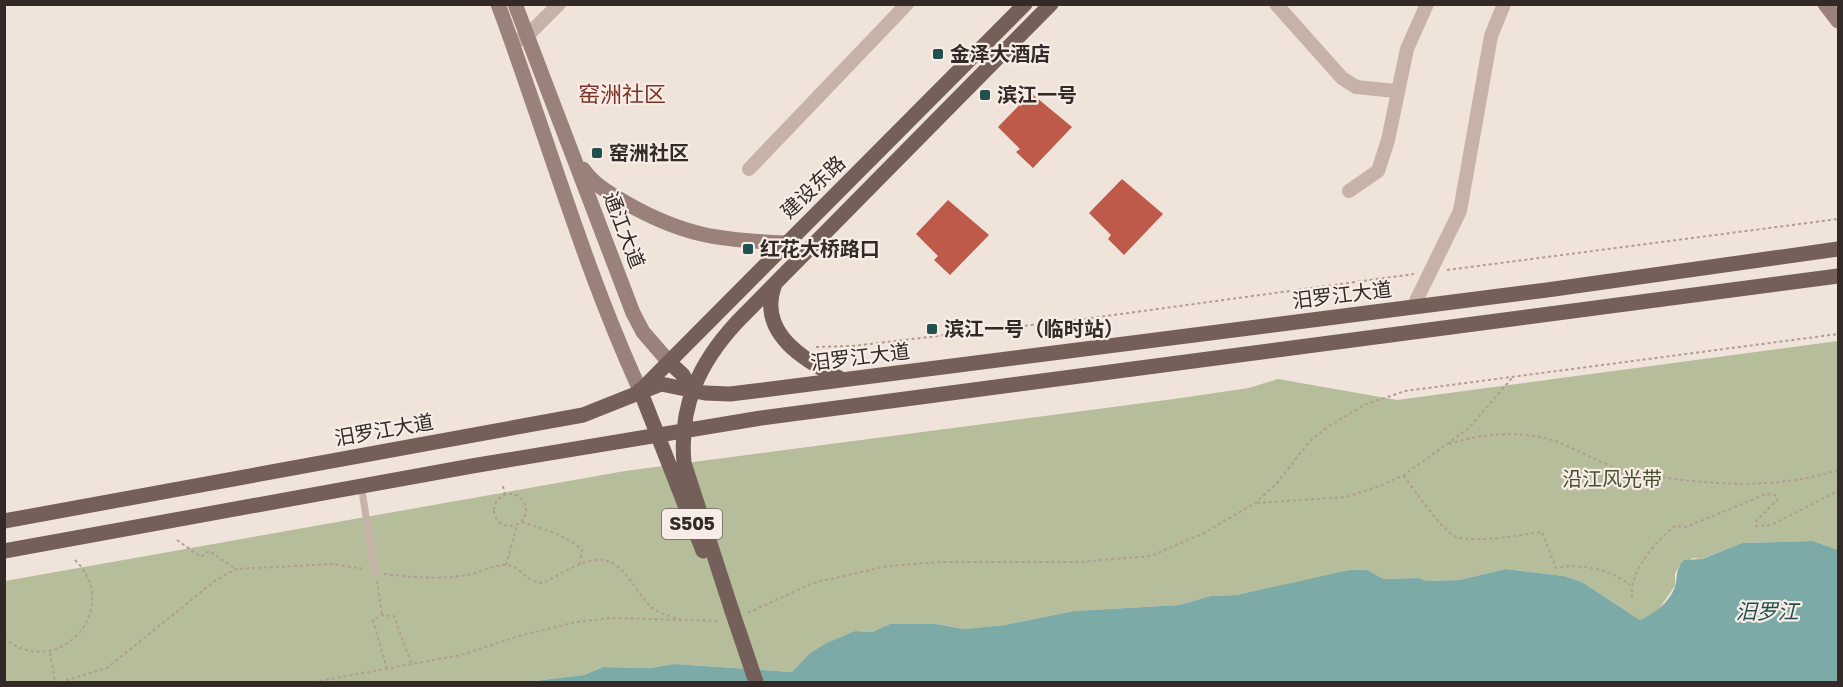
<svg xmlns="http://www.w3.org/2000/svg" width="1843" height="687" font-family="'Golos Text','Noto Sans SC',sans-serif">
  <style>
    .green { fill: #b5bd9b }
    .water { fill: #7baaa7 }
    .building { fill: #bd5a4a }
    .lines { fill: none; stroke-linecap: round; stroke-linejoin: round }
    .path { stroke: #b29c91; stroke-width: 2; stroke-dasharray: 3 3; stroke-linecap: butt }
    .lane { stroke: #c6b2a7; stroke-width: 7 }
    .street { stroke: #c6b2a7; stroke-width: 14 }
    .secondary { stroke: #9a8179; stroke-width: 15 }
    .primary { stroke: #745f59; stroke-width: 15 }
    .primary-bridge { stroke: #745f59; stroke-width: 15 }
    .poi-dot { fill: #205150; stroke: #f7ede6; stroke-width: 2 }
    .labels { text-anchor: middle; stroke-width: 4.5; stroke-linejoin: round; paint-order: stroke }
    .shield { fill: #f7ede6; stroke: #6e6460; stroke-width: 1.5 }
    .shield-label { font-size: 18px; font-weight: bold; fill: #332927 }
    .poi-label { font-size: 20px; font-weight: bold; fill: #332927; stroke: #f7ede6; text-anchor: start }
    .street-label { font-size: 20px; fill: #332927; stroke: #f7ede6 }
    .park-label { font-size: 20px; fill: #464f2d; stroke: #f7ede6 }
    .water-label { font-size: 21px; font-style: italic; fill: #205150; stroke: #f7ede6 }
    .quarter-label { font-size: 22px; fill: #7c3226; stroke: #f7ede6 }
  </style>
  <rect width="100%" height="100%" fill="#efe3da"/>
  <!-- green -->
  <path class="green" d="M1838 341V550L1813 541 1742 543 1701 559 1693 558 1679 566 1675 574V586L1656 613 1640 620 1582 582 1564 576 1506 569 1459 580 1427 581 1419 578 1384 579 1367 570 1237 595 1211 596 1179 605 1074 611 1005 625 964 629 936 624H890L872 632 855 631 809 654 792 672 674 664 650 668 603 667 584 675 525 682H5V581L625 471 1174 399 1249 388 1278 379 1397 400Z"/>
  <!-- water -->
  <path class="water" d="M1813 541 1838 550V682H525L584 675 603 667 650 668 674 664 792 672 809 654 825 644 855 631 872 632 890 624H936L964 629 1005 625 1074 611 1179 605 1211 596 1237 595 1350 570H1367L1384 579 1419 578 1427 581 1459 580 1506 569 1564 576 1582 582 1640 620C1654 614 1669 603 1675 587 1678 576 1675 570 1684 560L1702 559 1742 543Z"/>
  <!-- building -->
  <path class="building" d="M1031 93 1072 127 1033 168 1016 152 1020 149 998 127Z
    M1122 179 1163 214 1124 255 1108 239 1111 235 1089 213Z
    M948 200 989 235 950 275 934 260 938 256 916 234Z"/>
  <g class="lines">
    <!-- path -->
    <path class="path" d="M1447 270 1838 219
      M816 347 853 346 1099 317 1414 274
      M1449 444C1480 433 1527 430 1558 442 1580 451 1602 464 1625 471 1636 475 1649 475 1661 477 1720 486 1782 488 1838 470
      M1404 476C1415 490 1441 531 1457 537 1477 543 1521 535 1542 532L1556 568C1581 563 1610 569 1630 585
      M503 486 505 495
      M494 510a16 16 0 1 1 32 0a16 16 0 1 1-32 0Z
      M1257 503 1346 497 1377 487 1404 475 1469 428 1512 378
      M522 522C544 529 564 534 582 550L580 564
      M177 540 201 557 209 551 236 569
      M506 565 517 525
      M384 574C411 577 439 580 467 575 479 573 495 564 507 565 522 567 524 582 543 583 560 575 576 563 595 560 622 556 634 590 650 606 659 614 672 617 684 620
      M377 581 382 615
      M1632 598C1629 571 1655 542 1675 526L1686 527 1766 494 1775 495 1778 499 1756 521V526L1771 525 1838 491
      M748 613 813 583 888 566 940 562H1080L1151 556 1204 533 1255 503 1276 484 1310 441 1329 426 1364 405 1405 391 1838 334
      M4 638C59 683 125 607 74 559
      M50 653 55 682
      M387 669 373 620 382 615 394 616 412 665
      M60 682 107 668 216 580 236 569 332 564 364 569
      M314 682 461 655 522 635 577 622 611 618 720 621"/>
    <!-- lane -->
    <path class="lane" d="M361 485 375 572"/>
    <!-- street -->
    <path class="street" d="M1276 4 1342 78 1356 87 1396 91
      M518 40 526 37 559 4
      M749 169 907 4
      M1349 191 1378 171 1388 140 1407 49 1427 4
      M1413 307 1460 211 1491 36 1504 4"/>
    <!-- secondary -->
    <path class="secondary" d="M498 4C546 133 583 266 640 390
      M515 4 633 313 643 332 669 362
      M1825 4 1838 21
      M583 169C594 185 609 193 626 203 684 236 719 240 785 243"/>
    <!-- primary -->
    <path class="primary" d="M775 284C756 333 805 361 843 380
      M669 362 683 375 691 390
      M645 386 1025 4
      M640 390 703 551
      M4 521 583 415 661 384 705 393 730 394 763 390 1547 290 1838 249
      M4 551 472 466 761 418 1838 276
      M732 611 684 463C679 406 699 363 737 322L1051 4"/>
    <!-- primary-bridge -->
    <path class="primary-bridge" d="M732 611 756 682"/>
  </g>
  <!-- markers -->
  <g class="poi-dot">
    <rect x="932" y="48" width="12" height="12" rx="3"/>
    <rect x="979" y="89" width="12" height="12" rx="3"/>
    <rect x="591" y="147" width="12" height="12" rx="3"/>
    <rect x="742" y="243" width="12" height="12" rx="3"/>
    <rect x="926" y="323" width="12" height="12" rx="3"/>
  </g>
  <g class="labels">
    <!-- shield labels -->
    <rect class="shield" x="662" y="509" width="60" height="30" rx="4.5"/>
    <g class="shield-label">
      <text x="692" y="530">S505</text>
    </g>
    <!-- poi labels -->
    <g class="poi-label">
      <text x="950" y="61">金泽大酒店</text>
      <text x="997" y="102">滨江一号</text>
      <text x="609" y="160">窑洲社区</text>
      <text x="760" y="256">红花大桥路口</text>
      <text x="944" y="336">滨江一号（临时站）</text>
    </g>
    <!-- street labels -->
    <g class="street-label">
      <text transform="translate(813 187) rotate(-44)" y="7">建设东路</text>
      <text transform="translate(624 230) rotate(69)" y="7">通江大道</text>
      <text transform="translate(1342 295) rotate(-7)" y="7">汨罗江大道</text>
      <text transform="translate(860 357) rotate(-7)" y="7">汨罗江大道</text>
      <text transform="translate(384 430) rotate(-10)" y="7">汨罗江大道</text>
    </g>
    <!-- park labels -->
    <g class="park-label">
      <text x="1612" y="486">沿江风光带</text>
    </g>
    <!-- water labels -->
    <g class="water-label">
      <text x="1767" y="619">汨罗江</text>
    </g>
    <!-- quarter labels -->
    <g class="quarter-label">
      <text x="622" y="102">窑洲社区</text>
    </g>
  </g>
  <!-- border -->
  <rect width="1843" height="687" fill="none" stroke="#332927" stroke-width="12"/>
</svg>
